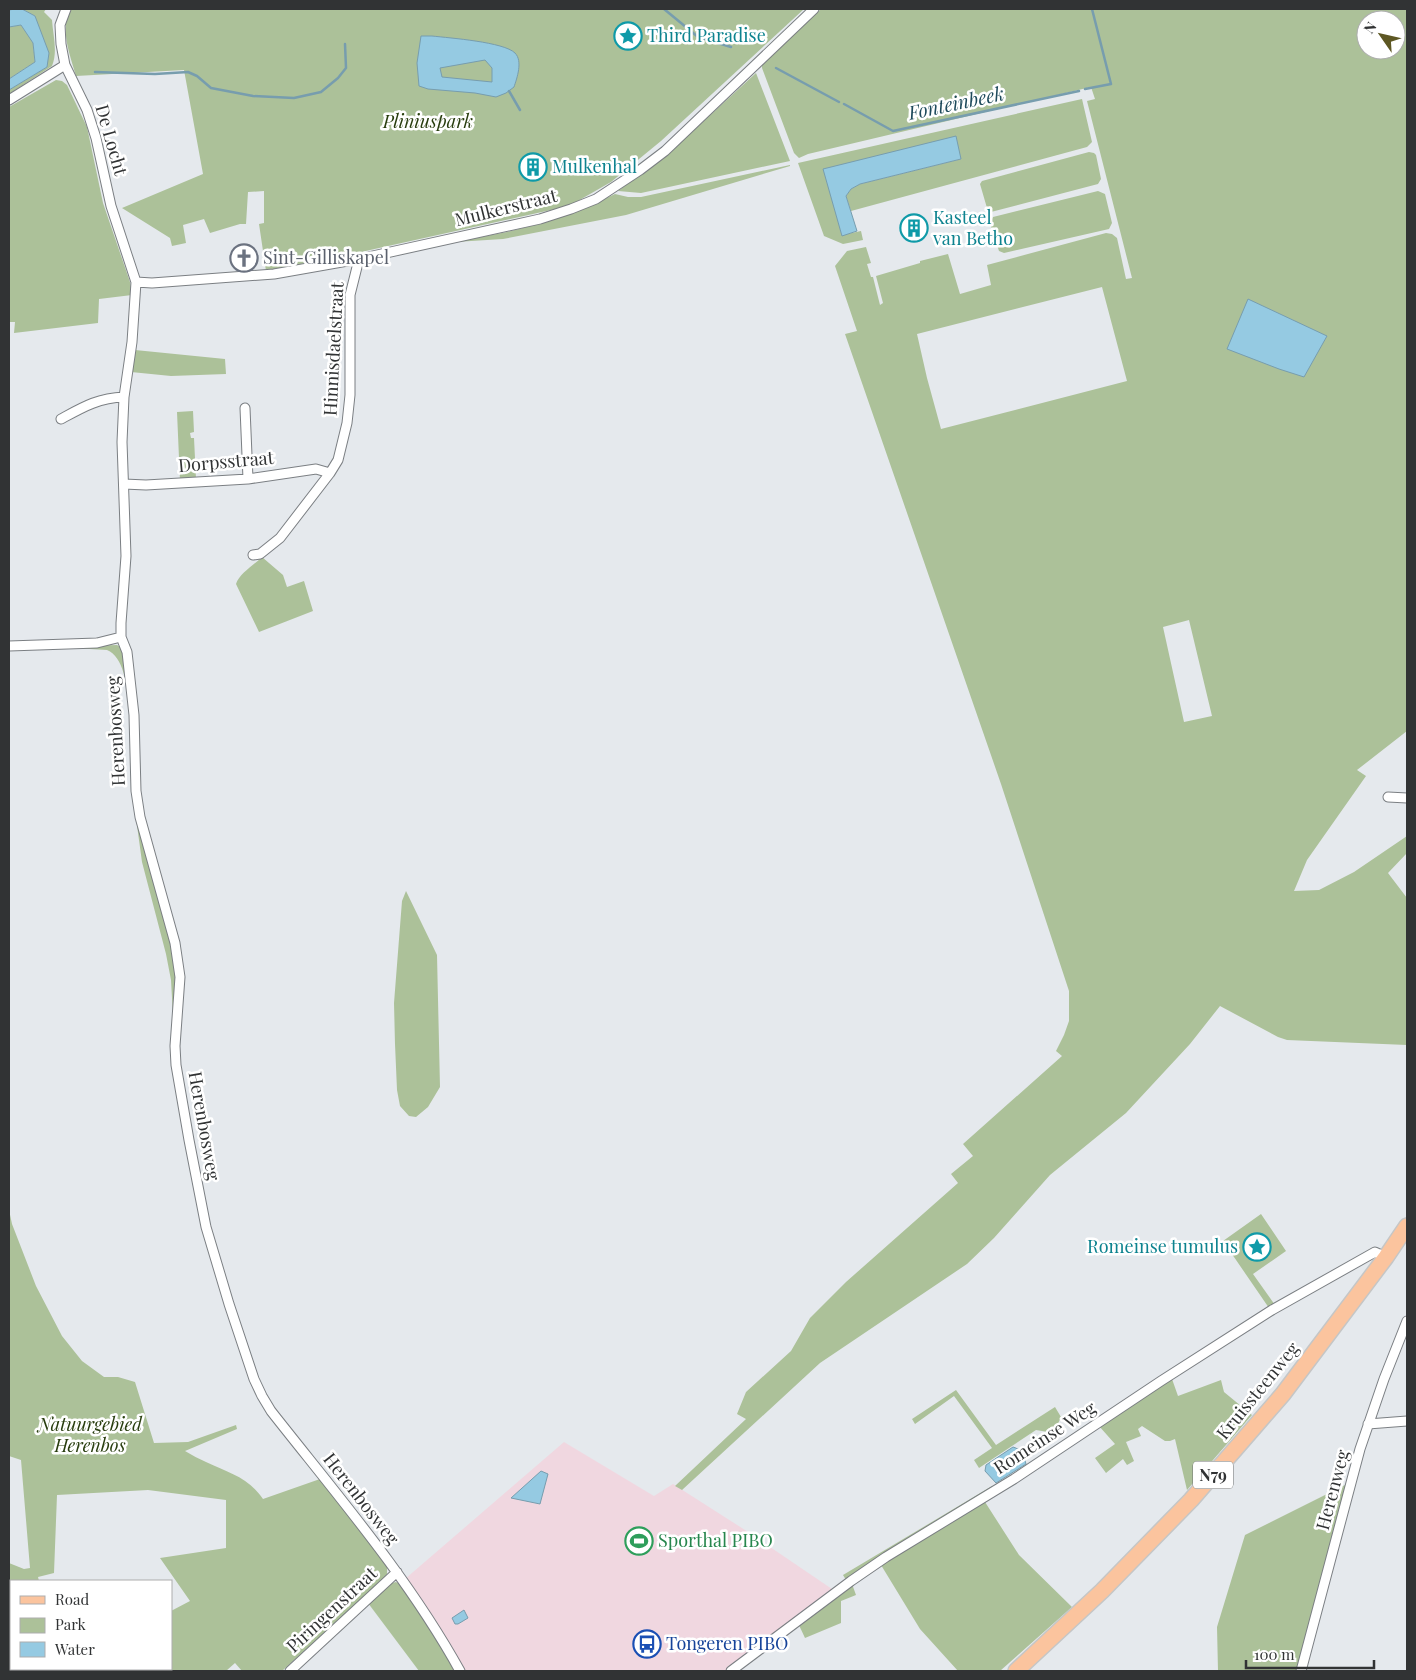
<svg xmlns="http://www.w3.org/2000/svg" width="1416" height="1680" font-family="'Playfair Display',serif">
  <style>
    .education { fill: #f0d7e0 }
    .green { fill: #acc199; fill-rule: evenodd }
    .water { fill: #95cae2; stroke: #779dae; fill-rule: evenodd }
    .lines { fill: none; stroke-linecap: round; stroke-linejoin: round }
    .stream { stroke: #779dae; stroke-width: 2.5 }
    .street-casing { stroke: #7b7f83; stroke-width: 11 }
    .primary-casing { stroke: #c5c6c6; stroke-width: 18 }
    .street { stroke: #fff; stroke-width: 9 }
    .primary { stroke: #fbc49e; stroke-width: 15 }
    .labels { text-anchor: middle; stroke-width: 5; stroke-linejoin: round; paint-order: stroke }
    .shield { fill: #fff; stroke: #6f7071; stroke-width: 1 }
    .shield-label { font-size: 16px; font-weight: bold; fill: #313334 }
    .culture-label { font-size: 18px; fill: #0d838f; stroke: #fff; text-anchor: start }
    .park-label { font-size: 18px; font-style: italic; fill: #283d0e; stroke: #fff }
    .street-label { font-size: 18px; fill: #313334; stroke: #fff }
    .worship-label { font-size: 18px; fill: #5b616d; stroke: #fff; text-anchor: start }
    .leisure-label { font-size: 18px; fill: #27864d; stroke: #fff; text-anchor: start }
    .transit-label { font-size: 18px; fill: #164399; stroke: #fff; text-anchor: start }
    .water-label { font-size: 19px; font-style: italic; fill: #1d495b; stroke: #fff }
  </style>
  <rect width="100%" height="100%" fill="#e5e9ed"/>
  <!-- education -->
  <path class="education" d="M564 1442 654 1496 673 1484 745 1530 832 1589 727 1671H464L405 1579Z"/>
  <!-- green -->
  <path class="green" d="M22 9H46L44 12 52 20C53 36 58 51 52 66L9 94V90L47 67 35 16Z
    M69 9H804L661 141 611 182 569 206 361 252 266 271 259 224 264 223V191L248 192 246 224H240L210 233 204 219 183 225 186 243 172 246 170 238 122 208 203 174 184 70 76 76C69 52 61 33 69 9Z
    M821 9H1407V731L1357 770 1366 776 1307 860 1294 891 1319 890 1354 872 1407 836V853L1388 873 1407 898V1045L1287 1040 1278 1037 1220 1006 1190 1044 1126 1113 1050 1175 994 1238 967 1264 820 1363 682 1490 675 1486 746 1419 737 1414 746 1392 791 1351 810 1318 846 1282 958 1183 951 1174 973 1156 963 1144 1062 1056 1056 1051 1064 1035 1069 1021V991L1001 784 845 334 857 331 835 266 847 251 866 247 871 263 867 264 871 277H873L880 305 883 303 876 276 920 263V261L948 254 960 294 991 285 987 265 1106 233 1112 234 1117 238 1126 279 1132 278 1087 101 1095 99 1091 87 808 154 799 158 794 153 762 68V65ZM1366 20H1396V50H1366ZM1102 287 1127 381 941 429 927 378 917 334ZM1189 620 1212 716 1184 722 1163 627Z
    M21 25 33 43 35 62 9 79V27Z
    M756 73 790 161 641 193 618 191 668 154Z
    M56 80 62 81 67 85 87 127 103 203 130 282 132 295 99 299 98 323 14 333 15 322H9V107Z
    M1082 99 1092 142 1087 147 851 211 846 196 851 189 860 184 961 159 824 169 842 235 861 231 863 240 843 244 824 236 798 163Z
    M1089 152 1094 153 1096 155 1101 179 1098 184 991 212 987 208 980 184 982 181Z
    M790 165V166L626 215 503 239 455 242 507 232 546 222 583 209 615 194 628 197H641Z
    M1098 191 1105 194 1112 223 1109 229 1004 253 999 251 990 223 993 217Z
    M135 350 225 359 226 374 171 376 131 372Z
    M193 411 194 432 190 433 191 438H194L196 479 180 481 177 412Z
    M262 557 283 575 287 587 304 581 313 611 259 632 236 584C239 574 254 565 262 557Z
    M117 645 122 648 130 702C126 685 124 657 107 650L54 647Z
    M136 818 159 895 172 948 177 980 173 1016 171 980 166 954 142 862Z
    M406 891 437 955 440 1087 428 1107 416 1117 409 1116 400 1106 397 1090 395 1044 394 1003 402 901Z
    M9 1210 12 1224 36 1286 62 1336 82 1361 104 1377H118L135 1382 154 1443 188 1442 236 1425 237 1429 185 1451C192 1455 199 1459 206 1462 229 1473 248 1477 263 1499L320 1479 387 1564V1574L383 1580 282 1671H242L235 1663 226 1671H9V1635H11V1669H171V1611L190 1601 160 1558 226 1548V1500L148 1490 57 1495 54 1573 38 1577 39 1581H11V1601L9 1602V1563L24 1569 30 1568 21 1460 9 1456Z
    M1261 1214 1286 1251 1253 1274 1275 1305 1269 1308 1223 1241Z
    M1172 1379 1178 1396 1221 1380 1224 1392 1252 1415 1187 1490 1175 1439 1170 1441H1165L1142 1426 1138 1429 1141 1436 1126 1442 1134 1461 1127 1465 1123 1459 1106 1473 1095 1458 1115 1444 1099 1426Z
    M956 1390 996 1445 1055 1407 1061 1417 1057 1426 1048 1432 1036 1430 979 1468 974 1460 992 1448 954 1396 915 1424 912 1419Z
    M1347 1484 1297 1671H1218L1217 1627 1245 1535Z
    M992 1486 994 1489 846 1580 843 1575Z
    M985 1502 1019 1555 1072 1607 1000 1671H958L920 1629 881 1565Z
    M396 1582 404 1587 457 1671H419L368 1603 389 1584Z
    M852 1584 856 1595 841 1601V1623L805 1638 798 1623Z"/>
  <!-- water -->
  <path class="water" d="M15 9H22L35 16 49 53 47 67 9 90V79L35 62 33 43 21 25 9 27V10Z
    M421 36H432C450 38 504 42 515 53 523 61 517 78 514 87L506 93 496 97 475 93 428 89 419 86 417 63ZM485 60 492 68V82L442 77 440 68Z
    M956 136 961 159 860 184 851 189 846 196 857 231 842 236 823 169Z
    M1248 299 1327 336 1304 377 1279 369 1227 349Z
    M1013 1447C1021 1449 1024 1456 1026 1464L996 1483 985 1471 986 1465Z
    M541 1471 548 1474 540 1504 511 1498Z
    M464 1610 468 1618 458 1624H455L452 1618Z"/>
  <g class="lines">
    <!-- stream -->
    <path class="stream" d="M664 9 698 37 731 47
      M776 68 839 102
      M95 72 155 74 188 72 197 76 211 88 253 96 294 98 321 92 338 78 346 68 345 44
      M1085 89 1111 84 1092 9
      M509 91 520 110
      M844 104 893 131 1079 91"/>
    <!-- street casing -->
    <g class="street-casing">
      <path id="street" d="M66 9 60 25 61 44 65 65 87 110 96 138 111 206 136 282 132 342 124 397 122 442 126 556 121 623V637L127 652 134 715 136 791 140 817 175 943 180 977 175 1046 176 1065 189 1140 206 1227 229 1304 254 1379 262 1396 271 1411C337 1495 408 1577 460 1671
        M9 100 65 65
        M136 282 152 283 274 274 359 259 540 219 571 209 596 199 640 170 665 151 814 9
        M245 408 248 479
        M61 419C83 407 98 398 124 397
        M124 484 146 485 248 479 316 469 330 473
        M253 555 260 554 280 538 330 473 338 460 347 423 350 395V295L359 259
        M9 646 97 643 121 637
        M1388 797 1407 798
        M1368 1424 1407 1421
        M290 1671 397 1572
        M731 1671 851 1581 886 1557 1014 1479 1161 1381 1272 1310 1375 1252 1386 1257
        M1301 1671 1360 1449 1384 1379 1407 1321"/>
    </g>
    <!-- primary casing -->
    <g class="primary-casing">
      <path id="primary" d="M1016 1671 1102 1591 1191 1500 1283 1394 1386 1257 1407 1226"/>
    </g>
    <!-- street -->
    <use href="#street" class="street"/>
    <!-- primary -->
    <use href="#primary" class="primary"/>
  </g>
  <!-- icons -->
  <defs>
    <g id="sight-ring" transform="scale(1.4375)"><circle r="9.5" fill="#fff" stroke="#0f9aa8" stroke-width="1.5"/><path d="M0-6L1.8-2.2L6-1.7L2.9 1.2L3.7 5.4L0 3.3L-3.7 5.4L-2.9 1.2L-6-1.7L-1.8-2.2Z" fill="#0f9aa8"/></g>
    <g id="building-ring" transform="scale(1.4375)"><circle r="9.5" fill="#fff" stroke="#0f9aa8" stroke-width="1.5"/><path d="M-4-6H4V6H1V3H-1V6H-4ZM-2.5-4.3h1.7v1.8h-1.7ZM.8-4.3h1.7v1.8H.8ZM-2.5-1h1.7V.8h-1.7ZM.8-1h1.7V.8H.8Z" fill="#0f9aa8"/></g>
    <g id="church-ring" transform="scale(1.4375)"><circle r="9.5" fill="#fff" stroke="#6b7280" stroke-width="1.5"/><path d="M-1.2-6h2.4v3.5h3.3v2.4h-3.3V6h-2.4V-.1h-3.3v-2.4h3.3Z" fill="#6b7280"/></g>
    <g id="stadium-ring" transform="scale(1.4375)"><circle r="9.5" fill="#fff" stroke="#2e9e5b" stroke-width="1.5"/><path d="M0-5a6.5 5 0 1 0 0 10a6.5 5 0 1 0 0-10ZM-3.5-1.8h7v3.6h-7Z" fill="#2e9e5b"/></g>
    <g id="bus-ring" transform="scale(1.4375)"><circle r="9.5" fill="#fff" stroke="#1a4fb4" stroke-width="1.5"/><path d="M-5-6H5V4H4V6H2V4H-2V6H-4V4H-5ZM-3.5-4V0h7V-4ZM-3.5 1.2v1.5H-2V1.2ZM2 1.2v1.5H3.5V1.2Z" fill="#1a4fb4"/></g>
  </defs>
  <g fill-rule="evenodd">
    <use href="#sight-ring" x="628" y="36"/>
    <use href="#building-ring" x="533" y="167"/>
    <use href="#building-ring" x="914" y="228"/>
    <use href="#church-ring" x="244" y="258"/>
    <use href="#sight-ring" x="1257" y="1247"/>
    <use href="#stadium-ring" x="639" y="1541"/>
    <use href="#bus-ring" x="647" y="1644"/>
  </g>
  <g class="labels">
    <!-- shield labels -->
    <rect class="shield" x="1193" y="1461.5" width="40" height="27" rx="4"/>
    <g class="shield-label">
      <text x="1213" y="1481">N79</text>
    </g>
    <!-- culture labels -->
    <g class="culture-label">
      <text x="647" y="42">Third Paradise</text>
      <text x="552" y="173">Mulkenhal</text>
      <text x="933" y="224">Kasteel<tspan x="933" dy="21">van Betho</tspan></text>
      <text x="1238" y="1253" text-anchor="end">Romeinse tumulus</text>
    </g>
    <!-- park labels -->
    <g class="park-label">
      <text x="428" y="128">Pliniuspark</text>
      <text x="90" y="1431">Natuurgebied<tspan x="90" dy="21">Herenbos</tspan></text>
    </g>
    <!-- street labels -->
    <g class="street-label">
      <text transform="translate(111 140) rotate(74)" y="6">De Locht</text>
      <text transform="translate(506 208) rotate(-14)" y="6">Mulkerstraat</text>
      <text transform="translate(334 349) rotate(-87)" y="6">Hinnisdaelstraat</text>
      <text transform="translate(226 462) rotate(-5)" y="6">Dorpsstraat</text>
      <text transform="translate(116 731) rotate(-93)" y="6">Herenbosweg</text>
      <text transform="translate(204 1126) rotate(80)" y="6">Herenbosweg</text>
      <text transform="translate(1258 1391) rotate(-51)" y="6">Kruissteenweg</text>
      <text transform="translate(1045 1438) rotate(-33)" y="6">Romeinse Weg</text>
      <text transform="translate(1333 1490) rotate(-75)" y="6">Herenweg</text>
      <text transform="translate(361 1499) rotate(52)" y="6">Herenbosweg</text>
      <text transform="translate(332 1610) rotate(-43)" y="6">Piringenstraat</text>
    </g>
    <!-- worship labels -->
    <g class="worship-label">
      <text x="263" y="264">Sint-Gilliskapel</text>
    </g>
    <!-- leisure labels -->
    <g class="leisure-label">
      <text x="658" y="1547">Sporthal PIBO</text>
    </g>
    <!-- transit labels -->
    <g class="transit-label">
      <text x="666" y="1650">Tongeren PIBO</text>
    </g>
    <!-- water labels -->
    <g class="water-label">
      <text transform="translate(956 103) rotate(-12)" y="7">Fonteinbeek</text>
    </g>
  </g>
  <!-- border -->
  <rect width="1416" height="1680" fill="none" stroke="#313334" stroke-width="20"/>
  <!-- legend -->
  <rect x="10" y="1580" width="162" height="90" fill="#ffffff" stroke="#adadae"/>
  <rect x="20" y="1596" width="25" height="8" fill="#fbc49e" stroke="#adadae"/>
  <text x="55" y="1605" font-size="15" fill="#313334">Road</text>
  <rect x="20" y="1618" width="25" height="15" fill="#acc199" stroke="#adadae"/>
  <text x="55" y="1630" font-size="15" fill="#313334">Park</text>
  <rect x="20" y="1642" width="25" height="15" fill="#95cae2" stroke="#adadae"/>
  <text x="55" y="1655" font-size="15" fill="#313334">Water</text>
  <!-- north arrow -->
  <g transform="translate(1381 35) rotate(304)"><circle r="24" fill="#ffffff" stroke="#adadae"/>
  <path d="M0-4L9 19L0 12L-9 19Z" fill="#5d5723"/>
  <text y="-8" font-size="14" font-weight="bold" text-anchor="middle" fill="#313334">N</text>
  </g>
  <!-- scale -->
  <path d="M1246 1660v8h128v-8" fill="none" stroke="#313334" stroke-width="2.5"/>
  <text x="1254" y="1660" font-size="15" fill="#313334" stroke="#ffffff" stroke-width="4" paint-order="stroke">100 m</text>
</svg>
